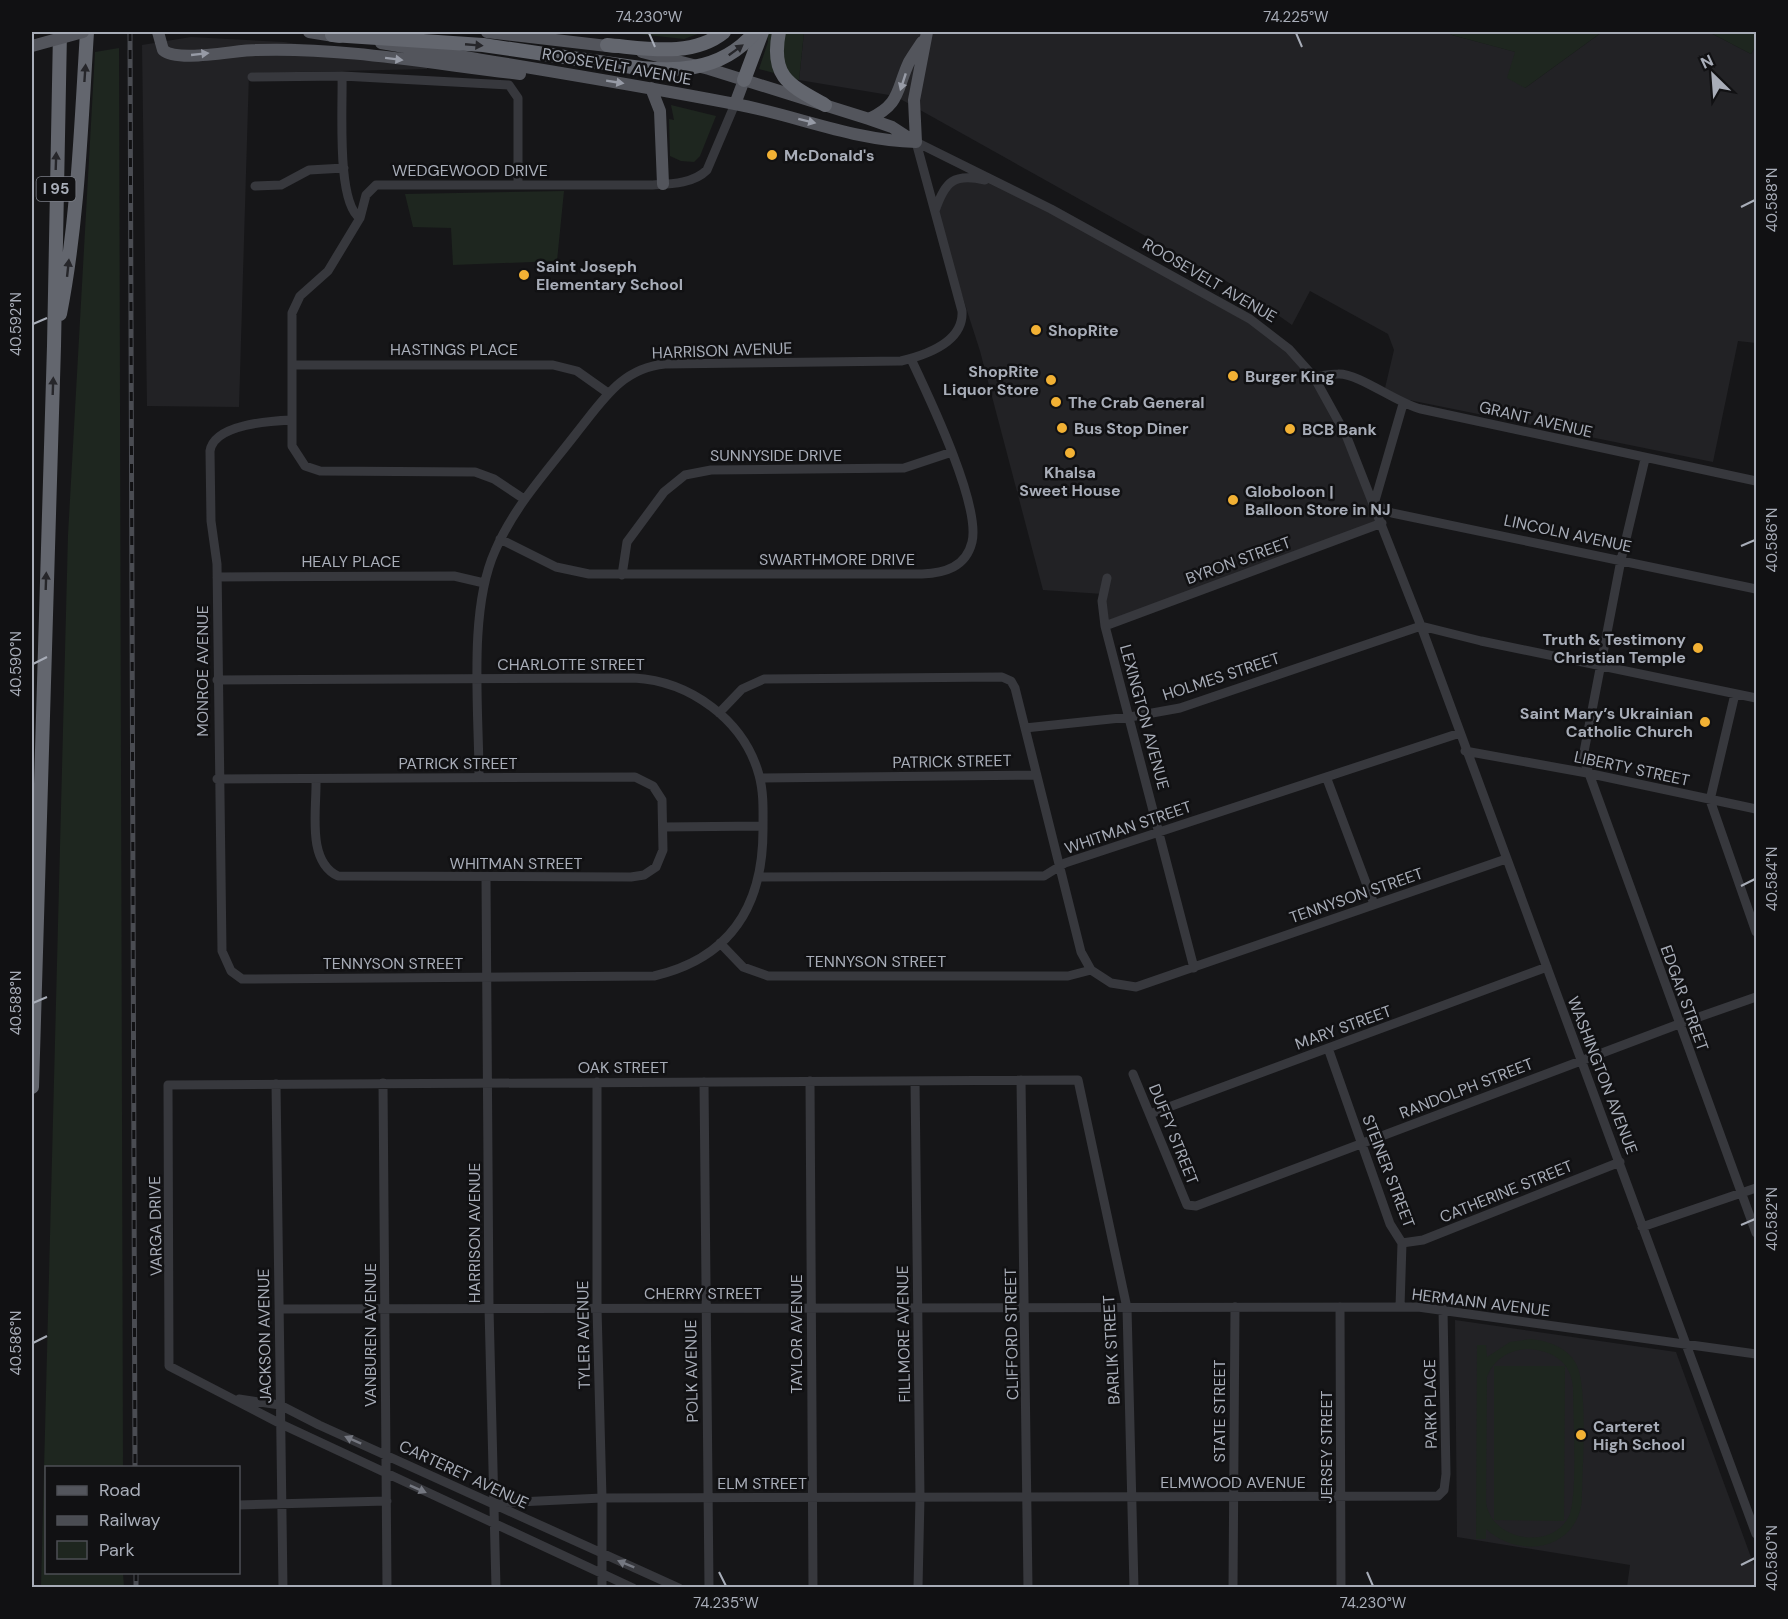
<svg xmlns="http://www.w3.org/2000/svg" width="1788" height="1619" font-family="'DM Sans',sans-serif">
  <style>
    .built { fill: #222225 }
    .green { fill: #1e261f; fill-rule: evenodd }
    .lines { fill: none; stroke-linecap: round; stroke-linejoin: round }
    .minor { stroke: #37383d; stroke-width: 9 }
    .major { stroke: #53555c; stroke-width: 12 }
    .highway { stroke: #63666e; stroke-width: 14 }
    .rail-casing { stroke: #4a4c52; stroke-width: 5 }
    .rail { stroke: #111113; stroke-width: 3; stroke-dasharray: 9; stroke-linecap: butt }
    .major-bridge { stroke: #53555c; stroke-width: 12 }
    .highway-bridge { stroke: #63666e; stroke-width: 14 }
    .oneway { fill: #26262a }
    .oneway2 { fill: #979ba6 }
    .oneway3 { fill: #757881 }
    .ticks { fill: none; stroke: #a8adb8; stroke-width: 2 }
    .poi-dot { fill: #f2b134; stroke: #111113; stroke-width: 2 }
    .labels { text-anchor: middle; stroke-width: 5; stroke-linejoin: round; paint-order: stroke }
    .shield { fill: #111113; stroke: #7b7e86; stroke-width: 1.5 }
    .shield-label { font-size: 15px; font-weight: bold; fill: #a8adb8 }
    .street-label { font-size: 16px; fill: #a8adb8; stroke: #111113 }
    .poi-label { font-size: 16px; font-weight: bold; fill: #a8adb8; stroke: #111113; text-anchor: start }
    .neatline { fill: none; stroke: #a8adb8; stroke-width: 2 }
    .ticks-label { font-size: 15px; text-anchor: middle; fill: #a8adb8 }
  </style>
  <rect width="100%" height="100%" fill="#161618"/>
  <!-- built -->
  <path class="built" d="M804 32H1448L1452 35 1516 52 1525 88 1602 32H1709L1751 54 1756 45V343L1738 341 1713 462 1404 399 1385 388 1394 350 1388 334 1310 291 1292 325 1242 290 895 96 799 80Z
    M191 37 284 42 428 64 427 69 249 73 239 407 147 406 142 45Z
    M959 178 1001 183 1279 340 1328 400 1382 523 1105 626 1103 594 1043 590 980 351 935 211 941 194Z
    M1455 1320 1676 1352 1756 1571V1587H1627L1630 1565 1457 1537Z"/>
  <!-- green -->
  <path class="green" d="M631 32H703L684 39 629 33Z
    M767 32H804L799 80 759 69 768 42Z
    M1448 32H1602L1525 88 1507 78 1515 52 1452 35Z
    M1709 32H1756V45L1751 54Z
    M119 48 123 1467 46 1468V1572L123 1573 124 1587H41L68 535 95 52Z
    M671 105 716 116 700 156 694 162 681 161 670 156 669 119 674 120Z
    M564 191 557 261 453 265 451 228 413 227 405 194Z
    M1531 1339C1548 1341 1566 1347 1575 1362 1589 1383 1582 1471 1582 1500 1577 1550 1520 1560 1486 1529V1539H1476L1477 1345H1486L1487 1357 1510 1342ZM1527 1349C1551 1350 1571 1361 1573 1387 1573 1412 1578 1498 1569 1516 1552 1552 1489 1540 1486 1501L1487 1377C1494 1359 1508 1351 1527 1349Z
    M1494 1366H1565L1564 1521 1494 1520Z"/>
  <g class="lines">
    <!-- minor -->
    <path class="minor" d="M342 76 509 85 518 98V185
      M252 77 342 76C343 105 336 203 360 218
      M916 142 1051 209 1250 319 1289 349 1314 377 1346 435 1421 626 1756 1534
      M255 186 281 185 309 170 344 168
      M935 211C945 181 954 173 985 180
      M293 365H553L577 371 608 393
      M1314 377C1322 376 1330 374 1338 374 1359 373 1396 403 1421 409L1756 481
      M1645 459 1621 560 1583 757 1756 1233
      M524 499 494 479 475 472 320 471 305 466 292 446V313L300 296 328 271 360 218 366 195 376 185H651C670 184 693 184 707 170L735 104
      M1374 504 1392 513 1756 589
      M1374 504 1403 404
      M500 539 556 567 589 574H922C945 573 966 567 972 542 981 505 928 395 911 359
      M622 575 627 542 664 492 685 475 711 470 904 468 952 452
      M217 577 454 576 484 583
      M1107 578 1102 601 1105 626 1194 968
      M1105 626 1382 523
      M1421 626 1481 641 1756 698
      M217 680 634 678C690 681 744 720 759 775 764 793 763 812 763 830 763 905 731 958 654 976L242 979 231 971 222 951 217 564 211 521 210 451C214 424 270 421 291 420
      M1735 694 1710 800 1756 932
      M719 713 742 689 764 679 1002 677 1011 681 1015 688 1081 952 1091 970
      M1025 728 1130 717 1180 708 1421 626
      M1465 751 1587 773 1756 809
      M479 777C479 711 468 611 495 551 514 506 549 469 578 431 603 400 622 368 665 364L901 361C926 355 964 342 962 311L916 142
      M760 778 1036 775
      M217 779 635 777 653 786 662 800 663 850 656 867 644 875 631 877 338 876C306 861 317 809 316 779
      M1327 779 1374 904
      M664 827 763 826
      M760 877 1044 876 1065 863 1460 733
      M486 878 489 1308 496 1588
      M720 943 743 967 768 976H1068L1091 970 1111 983 1136 987 1506 859
      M1328 1048 1390 1224 1402 1243 1400 1307
      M1133 1074 1187 1205 1196 1206 1679 1024 1756 997
      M1021 1080 1028 1588
      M810 1081 813 1588
      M915 1081 920 1497 918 1588
      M597 1082V1308L602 1498V1588
      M704 1082 709 1588
      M383 1083 387 1588
      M276 1084 283 1588
      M1150 1114 1547 967
      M1642 1227 1756 1188
      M1402 1243 1423 1240 1620 1162
      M1340 1307 1341 1588
      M279 1309 1418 1307 1756 1354
      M239 1399 280 1405 319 1425 679 1588
      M496 1503 602 1498 1438 1496 1444 1490 1446 1474 1443 1309
      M238 1505 387 1501
      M633 1588 281 1424 169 1366 168 1085 1078 1080 1127 1308 1134 1588
      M1233 1588 1235 1307"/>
    <!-- major -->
    <path class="major" d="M158 32 163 50C178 63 235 50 256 50 344 47 433 64 520 74
      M309 32 340 37
      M487 32 616 47
      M381 43C499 63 617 81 735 104 795 115 855 141 916 142
      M642 52 709 69 869 119 892 127 915 142
      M651 88 660 111 663 184
      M735 104 744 80
      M869 119C901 104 896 90 909 62 913 55 918 48 922 42
      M916 142 914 100 927 32"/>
    <!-- highway -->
    <path class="highway" d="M779 32C770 77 789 85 825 105
      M332 35 483 45 619 65
      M607 45C645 48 692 58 724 32
      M744 80 762 32
      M60 314C78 221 81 126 87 32
      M32 1087 54 346 60 32"/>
    <!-- rail casing -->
    <g class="rail-casing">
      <path id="rail" d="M130 32 135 1468
        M136 1572V1588"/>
    </g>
    <!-- rail -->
    <use href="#rail" class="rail"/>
    <!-- major-bridge -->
    <path class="major-bridge" d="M32 46 83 32"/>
    <!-- highway-bridge -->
    <path class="highway-bridge" d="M619 65C669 73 720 74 755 32"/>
  </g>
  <!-- one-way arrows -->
  <defs><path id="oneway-solid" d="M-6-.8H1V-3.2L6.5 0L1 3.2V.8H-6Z" transform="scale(1.5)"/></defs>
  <g class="oneway">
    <use href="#oneway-solid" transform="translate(474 45) rotate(5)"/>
    <use href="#oneway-solid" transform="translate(736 50) rotate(-36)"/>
    <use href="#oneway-solid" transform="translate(85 73) rotate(-86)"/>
    <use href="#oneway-solid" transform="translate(56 161) rotate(-88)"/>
    <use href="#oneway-solid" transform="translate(68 268) rotate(-84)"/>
    <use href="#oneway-solid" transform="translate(53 386) rotate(-88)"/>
    <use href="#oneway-solid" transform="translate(46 581) rotate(-88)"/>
  </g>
  <g class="oneway2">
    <use href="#oneway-solid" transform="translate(200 54) rotate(-6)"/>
    <use href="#oneway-solid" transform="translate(394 59) rotate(7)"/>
    <use href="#oneway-solid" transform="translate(615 82) rotate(9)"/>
    <use href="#oneway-solid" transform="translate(903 82) rotate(108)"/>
    <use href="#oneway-solid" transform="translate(807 121) rotate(14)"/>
  </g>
  <g class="oneway3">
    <use href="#oneway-solid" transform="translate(353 1440) rotate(-156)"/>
    <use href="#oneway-solid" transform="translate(418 1489) rotate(24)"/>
    <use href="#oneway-solid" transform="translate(626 1564) rotate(-158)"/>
  </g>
  <!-- ticks -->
  <path class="ticks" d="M649 33 655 47M1296 33 1302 47M1741 207 1755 200M33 324 47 318M1741 546 1755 540M33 664 47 657M1741 886 1755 879M33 1003 47 997M1741 1225 1755 1219M33 1343 47 1336M1741 1565 1755 1558M719 1572 726 1586M1367 1572 1373 1586"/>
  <!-- markers -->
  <g class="poi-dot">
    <circle cx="772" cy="155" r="6"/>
    <circle cx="524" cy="275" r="6"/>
    <circle cx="1036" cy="330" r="6"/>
    <circle cx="1233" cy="376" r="6"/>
    <circle cx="1051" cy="380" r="6"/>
    <circle cx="1056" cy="402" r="6"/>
    <circle cx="1062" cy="428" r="6"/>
    <circle cx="1290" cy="429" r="6"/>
    <circle cx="1070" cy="453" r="6"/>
    <circle cx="1233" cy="500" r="6"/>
    <circle cx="1698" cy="648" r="6"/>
    <circle cx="1705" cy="722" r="6"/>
    <circle cx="1581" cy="1435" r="6"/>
  </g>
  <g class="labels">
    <!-- shield labels -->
    <rect class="shield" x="36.5" y="177" width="39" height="24" rx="4.5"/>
    <g class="shield-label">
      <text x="56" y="194">I 95</text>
    </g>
    <!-- street labels -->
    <g class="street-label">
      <text transform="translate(617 66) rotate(10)" y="6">ROOSEVELT AVENUE</text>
      <text x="470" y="176">WEDGEWOOD DRIVE</text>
      <text transform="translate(1210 280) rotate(30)" y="6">ROOSEVELT AVENUE</text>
      <text x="454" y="355">HASTINGS PLACE</text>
      <text transform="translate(722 350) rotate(-2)" y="6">HARRISON AVENUE</text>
      <text transform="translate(1536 419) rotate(13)" y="6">GRANT AVENUE</text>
      <text x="776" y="461">SUNNYSIDE DRIVE</text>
      <text transform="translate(1568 533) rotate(12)" y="6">LINCOLN AVENUE</text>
      <text x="837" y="565">SWARTHMORE DRIVE</text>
      <text transform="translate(1238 560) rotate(-20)" y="6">BYRON STREET</text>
      <text x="351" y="567">HEALY PLACE</text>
      <text x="571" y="670">CHARLOTTE STREET</text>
      <text transform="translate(202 671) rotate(-90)" y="6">MONROE AVENUE</text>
      <text transform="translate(1221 676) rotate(-18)" y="6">HOLMES STREET</text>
      <text transform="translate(1145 717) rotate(75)" y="6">LEXINGTON AVENUE</text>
      <text transform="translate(952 761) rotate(-1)" y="6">PATRICK STREET</text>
      <text x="458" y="769">PATRICK STREET</text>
      <text transform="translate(1632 768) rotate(12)" y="6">LIBERTY STREET</text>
      <text transform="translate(1128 827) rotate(-19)" y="6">WHITMAN STREET</text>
      <text x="516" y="869">WHITMAN STREET</text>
      <text transform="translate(1356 895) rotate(-19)" y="6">TENNYSON STREET</text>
      <text x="876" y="967">TENNYSON STREET</text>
      <text x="393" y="969">TENNYSON STREET</text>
      <text transform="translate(1685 998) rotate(70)" y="6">EDGAR STREET</text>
      <text transform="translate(1343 1027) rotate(-20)" y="6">MARY STREET</text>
      <text x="623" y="1073">OAK STREET</text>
      <text transform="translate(1603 1075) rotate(69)" y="6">WASHINGTON AVENUE</text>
      <text transform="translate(1466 1088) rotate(-21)" y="6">RANDOLPH STREET</text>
      <text transform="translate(1174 1134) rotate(68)" y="6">DUFFY STREET</text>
      <text transform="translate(1389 1171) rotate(69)" y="6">STEINER STREET</text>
      <text transform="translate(1506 1191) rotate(-22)" y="6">CATHERINE STREET</text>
      <text transform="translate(155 1226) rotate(-91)" y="6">VARGA DRIVE</text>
      <text transform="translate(474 1233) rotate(-90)" y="6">HARRISON AVENUE</text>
      <text x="703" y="1299">CHERRY STREET</text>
      <text transform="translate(1481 1302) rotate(7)" y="6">HERMANN AVENUE</text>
      <text transform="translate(796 1334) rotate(-90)" y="6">TAYLOR AVENUE</text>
      <text transform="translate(903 1334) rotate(-91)" y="6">FILLMORE AVENUE</text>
      <text transform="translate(1011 1334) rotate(-91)" y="6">CLIFFORD STREET</text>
      <text transform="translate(370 1335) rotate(-90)" y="6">VANBUREN AVENUE</text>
      <text transform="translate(583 1335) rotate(-91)" y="6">TYLER AVENUE</text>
      <text transform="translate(264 1336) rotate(-91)" y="6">JACKSON AVENUE</text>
      <text transform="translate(1111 1350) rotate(-93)" y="6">BARLIK STREET</text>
      <text transform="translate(691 1371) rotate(-91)" y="6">POLK AVENUE</text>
      <text transform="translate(1430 1404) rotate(-91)" y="6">PARK PLACE</text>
      <text transform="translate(1219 1411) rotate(-90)" y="6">STATE STREET</text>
      <text transform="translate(1326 1447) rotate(-90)" y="6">JERSEY STREET</text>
      <text transform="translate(464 1474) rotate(25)" y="6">CARTERET AVENUE</text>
      <text x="1233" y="1488">ELMWOOD AVENUE</text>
      <text x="762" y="1489">ELM STREET</text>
    </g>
    <!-- poi labels -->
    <g class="poi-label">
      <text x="784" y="161">McDonald's</text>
      <text x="536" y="272">Saint Joseph<tspan x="536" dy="18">Elementary School</tspan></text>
      <text x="1048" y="336">ShopRite</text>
      <text x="1039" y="377" text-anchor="end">ShopRite<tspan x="1039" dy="18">Liquor Store</tspan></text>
      <text x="1245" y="382">Burger King</text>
      <text x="1068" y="408">The Crab General</text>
      <text x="1074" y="434">Bus Stop Diner</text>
      <text x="1302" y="435">BCB Bank</text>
      <text x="1070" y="478" text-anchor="middle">Khalsa<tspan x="1070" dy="18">Sweet House</tspan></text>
      <text x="1245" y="497">Globoloon |<tspan x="1245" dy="18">Balloon Store in NJ</tspan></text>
      <text x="1686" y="645" text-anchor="end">Truth &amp; Testimony<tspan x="1686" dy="18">Christian Temple</tspan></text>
      <text x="1693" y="719" text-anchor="end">Saint Mary’s Ukrainian<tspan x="1693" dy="18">Catholic Church</tspan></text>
      <text x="1593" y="1432">Carteret<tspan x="1593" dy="18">High School</tspan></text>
    </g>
  </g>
  <!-- border -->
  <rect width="1788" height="1619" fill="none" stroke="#111113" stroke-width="66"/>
  <!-- legend -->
  <rect x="45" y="1466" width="195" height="108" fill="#111113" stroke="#4d4f55" stroke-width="1.5"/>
  <rect x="57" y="1486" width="30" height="9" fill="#53555c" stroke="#4d4f55" stroke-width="1.5"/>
  <text x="99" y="1496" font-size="18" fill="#a8adb8">Road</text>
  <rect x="57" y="1516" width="30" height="9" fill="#4a4c52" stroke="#4d4f55" stroke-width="1.5"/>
  <text x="99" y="1526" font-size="18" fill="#a8adb8">Railway</text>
  <rect x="57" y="1541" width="30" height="18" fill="#1e261f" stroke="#4d4f55" stroke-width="1.5"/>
  <text x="99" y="1556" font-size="18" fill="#a8adb8">Park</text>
  <!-- north arrow -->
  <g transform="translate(1713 75) rotate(335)" stroke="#111113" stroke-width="4.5" paint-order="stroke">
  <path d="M0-4.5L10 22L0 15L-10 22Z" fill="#a8adb8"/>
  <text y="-9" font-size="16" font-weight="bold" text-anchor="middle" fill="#a8adb8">N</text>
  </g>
  <rect x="33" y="33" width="1722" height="1553" class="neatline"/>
  <g class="ticks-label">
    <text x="649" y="22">74.230°W</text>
    <text x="1296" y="22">74.225°W</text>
    <text transform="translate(1772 200) rotate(-90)" y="5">40.588°N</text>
    <text transform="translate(16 324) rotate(-90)" y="5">40.592°N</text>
    <text transform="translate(1772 540) rotate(-90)" y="5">40.586°N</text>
    <text transform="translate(16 664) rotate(-90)" y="5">40.590°N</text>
    <text transform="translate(1772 879) rotate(-90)" y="5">40.584°N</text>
    <text transform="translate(16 1003) rotate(-90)" y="5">40.588°N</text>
    <text transform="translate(1772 1219) rotate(-90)" y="5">40.582°N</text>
    <text transform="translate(16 1343) rotate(-90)" y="5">40.586°N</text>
    <text transform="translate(1772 1558) rotate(-90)" y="5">40.580°N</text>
    <text x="726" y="1608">74.235°W</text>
    <text x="1373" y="1608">74.230°W</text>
  </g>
</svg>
